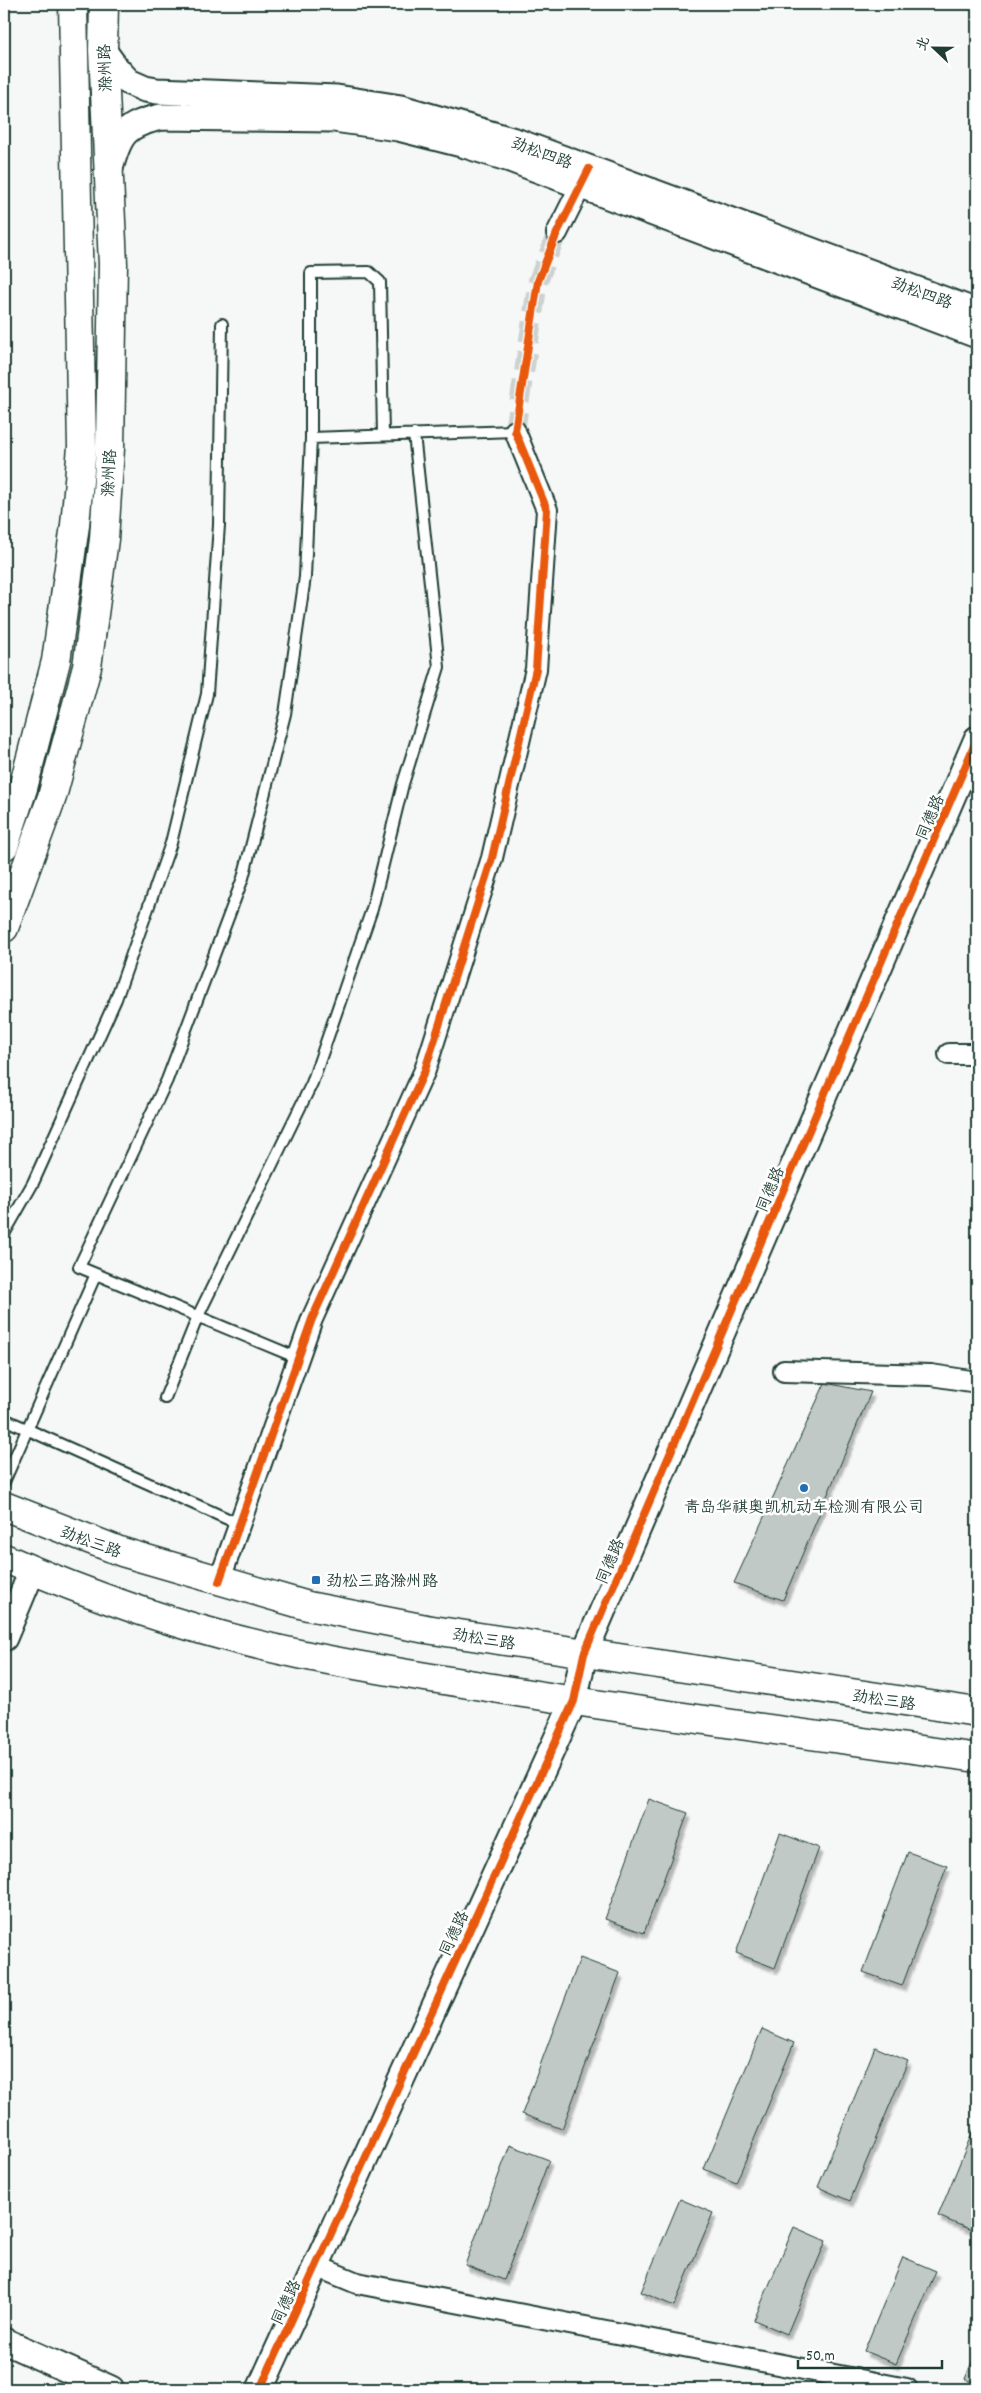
<svg xmlns="http://www.w3.org/2000/svg" width="981" height="2393" font-family="Dekko,'LXGW WenKai TC',sans-serif">
  <style>
    .building { fill: #c0c9c6; stroke: #1f3d34; filter: url(#shadow) }
    .lines { fill: none; stroke-linecap: round; stroke-linejoin: round }
    .minor-tunnel { stroke: #cbd2d0; stroke-width: 20; stroke-dasharray: 20 10; stroke-linecap: butt }
    .service-casing { stroke: #1f3d34; stroke-width: 14 }
    .minor-casing { stroke: #1f3d34; stroke-width: 24 }
    .tertiary-casing { stroke: #1f3d34; stroke-width: 29 }
    .secondary-casing { stroke: #1f3d34; stroke-width: 31 }
    .service { stroke: #fff; stroke-width: 10 }
    .minor { stroke: #fff; stroke-width: 20 }
    .tertiary { stroke: #fff; stroke-width: 25 }
    .secondary { stroke: #fff; stroke-width: 28 }
    .cycleway-casing { stroke: #fff; stroke-width: 11 }
    .cycleway { stroke: #e8590c; stroke-width: 8 }
    .poi-dot { fill: #1f6fb2; stroke: #fff; stroke-width: 2 }
    .labels { text-anchor: middle; stroke-width: 5; stroke-linejoin: round; paint-order: stroke }
    .street-label { font-size: 16px; fill: #1f3d34; stroke: #fff }
    .poi-label { font-size: 16px; fill: #1f3d34; stroke: #fff }
  </style>
  <defs>
    <filter id="shadow"><feDropShadow dx="3" dy="5.5" stdDeviation="1" flood-color="#0004"/></filter>
  </defs>
  <rect width="100%" height="100%" fill="#f6f7f7"/>
  <filter id="ink" filterUnits="userSpaceOnUse"><feTurbulence type="fractalNoise" baseFrequency=".02" numOctaves="2"/><feDisplacementMap in="SourceGraphic" scale="10" xChannelSelector="R" yChannelSelector="G"/><feConvolveMatrix kernelMatrix="1 2 1 2 8 2 1 2 1" color-interpolation-filters="sRGB"/></filter>
  <g filter="url(#ink)">
    <!-- building -->
    <path class="building" d="M825 1383 871 1392 783 1600 734 1583Z
      M649 1799 688 1813 644 1933 605 1919Z
      M780 1833 819 1848 775 1968 736 1953Z
      M908 1852 947 1866 902 1986 863 1972Z
      M580 1958 620 1973 562 2129 522 2114Z
      M762 2029 794 2043 736 2183 704 2169Z
      M875 2047 908 2061 850 2201 818 2187Z
      M977 2121V2214L971 2230 938 2216Z
      M510 2145 549 2160 504 2280 465 2265Z
      M680 2199 713 2213 674 2306 641 2292Z
      M794 2227 826 2241 787 2334 754 2320Z
      M903 2257 936 2271 896 2364 864 2351Z
      M977 2350V2384L965 2379Z"/>
    <g class="lines">
      <!-- minor-tunnel -->
      <path class="minor-tunnel" d="M515 431 538 281 557 233"/>
      <!-- service casing -->
      <g class="service-casing">
        <path id="service" d="M311 438 515 431
          M4 1234 33 1183 116 999 171 843 207 694 219 525 222 324
          M298 1358 79 1267 167 1080 243 878 285 714 305 577 311 438V273L369 272 380 282 383 435
          M165 1398 198 1316 312 1083 372 909 403 784 439 667 414 434
          M4 1419 239 1524
          M4 1482 96 1274"/>
      </g>
      <!-- minor casing -->
      <g class="minor-casing">
        <path id="minor" d="M557 233 587 173
          M949 1054H977
          M784 1371 931 1375 977 1382
          M219 1582 312 1319 425 1070 492 858 536 669 547 510 515 431
          M316 2266 357 2283 907 2389"/>
      </g>
      <!-- tertiary casing -->
      <g class="tertiary-casing">
        <path id="tertiary" d="M103 50 116 68 129 82 145 89 157 91 337 98 401 108 518 142 977 312
          M110 169C119 134 125 125 161 117L334 119 398 128 465 145 510 159 977 335
          M4 1638 32 1571
          M4 2341 111 2389
          M260 2389 574 1701 584 1654 977 739"/>
      </g>
      <!-- secondary casing -->
      <g class="secondary-casing">
        <path id="secondary" d="M4 846 23 788 56 661 75 525 82 447 73 4
          M4 928 52 797 87 667 104 539 110 448 113 264 103 50 104 4
          M4 1506 122 1552 308 1606 426 1629 977 1712
          M4 1558C98 1599 198 1633 299 1654 369 1669 440 1679 511 1691 666 1716 822 1736 977 1758"/>
      </g>
      <!-- service -->
      <use href="#service" class="service"/>
      <!-- minor -->
      <use href="#minor" class="minor"/>
      <!-- tertiary -->
      <use href="#tertiary" class="tertiary"/>
      <!-- secondary -->
      <use href="#secondary" class="secondary"/>
      <!-- cycleway casing -->
      <g class="cycleway-casing">
        <path id="cycleway" d="M219 1582 312 1319 425 1070 492 858 536 669 547 510 515 431 538 281 557 233 589 169
          M260 2389 574 1701 584 1654 977 739"/>
      </g>
      <!-- cycleway -->
      <use href="#cycleway" class="cycleway"/>
    </g>
  </g>
  <!-- markers -->
  <g class="poi-dot">
    <circle cx="804" cy="1488" r="5"/>
    <rect x="311" y="1575" width="10" height="10" rx="2.5"/>
  </g>
  <g class="labels">
    <!-- street labels -->
    <g class="street-label">
      <text transform="translate(104 68) rotate(-92)" y="6">滁州路</text>
      <text transform="translate(542 152) rotate(20)" y="6">劲松四路</text>
      <text transform="translate(922 292) rotate(20)" y="6">劲松四路</text>
      <text transform="translate(108 473) rotate(-87)" y="6">滁州路</text>
      <text transform="translate(929 817) rotate(-67)" y="6">同德路</text>
      <text transform="translate(769 1189) rotate(-67)" y="6">同德路</text>
      <text transform="translate(91 1541) rotate(20)" y="6">劲松三路</text>
      <text transform="translate(609 1561) rotate(-67)" y="6">同德路</text>
      <text transform="translate(484 1638) rotate(9)" y="6">劲松三路</text>
      <text transform="translate(884 1699) rotate(8)" y="6">劲松三路</text>
      <text transform="translate(453 1933) rotate(-65)" y="6">同德路</text>
      <text transform="translate(285 2302) rotate(-65)" y="6">同德路</text>
    </g>
    <!-- poi labels -->
    <g class="poi-label">
      <text x="804" y="1512">青岛华祺奥凯机动车检测有限公司</text>
      <text x="326" y="1586" text-anchor="start">劲松三路滁州路</text>
    </g>
  </g>
  <!-- margin -->
  <rect width="981" height="2393" fill="none" stroke="#fff" stroke-width="20"/>
  <rect x="10" y="10" width="961" height="2373" fill="none" stroke="#1f3d34" stroke-width="2" filter="url(#ink)"/>
  <!-- north arrow -->
  <g transform="translate(934 48) rotate(292)" stroke="#ffffff" stroke-width="4" paint-order="stroke">
  <path d="M0-4L9 19L0 12L-9 19Z" fill="#1f3d34"/>
  <text y="-8" font-size="14" font-weight="bold" text-anchor="middle" fill="#1f3d34">北</text>
  </g>
  <!-- scale -->
  <path d="M798 2360v8h144v-8" fill="none" stroke="#1f3d34" stroke-width="2.5"/>
  <text x="806" y="2360" font-size="15" fill="#1f3d34" stroke="#ffffff" stroke-width="4" paint-order="stroke">50 m</text>
</svg>
